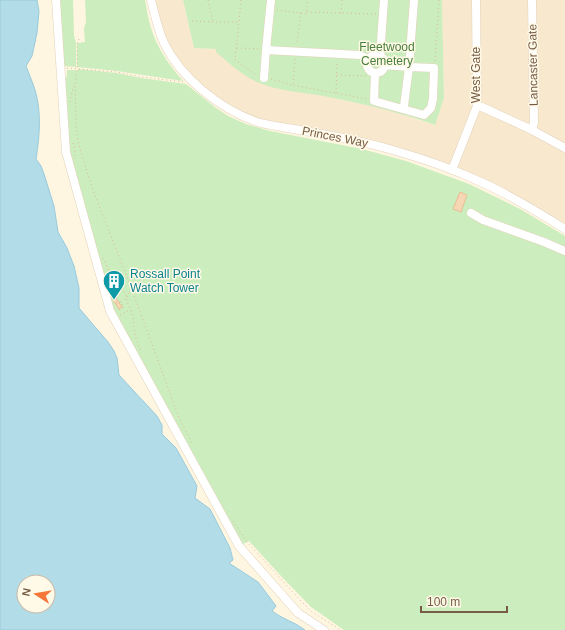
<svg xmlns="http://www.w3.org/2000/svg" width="565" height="630" font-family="Arial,sans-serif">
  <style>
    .residential { fill: #f7e8ce }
    .green { fill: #ccedbd }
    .water { fill: #b3dce9; stroke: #98cadc; fill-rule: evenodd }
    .building { fill: #f6d6b5; stroke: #eabe94 }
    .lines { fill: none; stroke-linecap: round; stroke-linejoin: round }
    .minor-casing { stroke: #e3d2bb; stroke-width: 9 }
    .path { stroke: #dbb998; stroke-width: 1; stroke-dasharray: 1 3; stroke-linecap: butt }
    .minor { stroke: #fff; stroke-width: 8 }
    .labels { text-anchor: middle; stroke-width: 3; stroke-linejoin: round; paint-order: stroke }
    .park-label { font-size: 12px; fill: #497f3c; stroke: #fff9e8 }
    .street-label { font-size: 12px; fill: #775c45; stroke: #fff9e8 }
    .culture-label { font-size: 12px; fill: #0d838f; stroke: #fff9e8; text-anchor: start }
  </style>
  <rect width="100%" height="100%" fill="#fef6e0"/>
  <!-- residential -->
  <path class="residential" d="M151 0H183L194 48 216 49 259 83 281 89 310 93 372 106 401 114 434 125 444 98 442 0H565V229L527 206 427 161 258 122 226 107 175 62Z"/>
  <!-- green -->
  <path class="green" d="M58 0H73L74 36 76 43V67L63 66Z
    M85 0H145C147 9 148 19 151 28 157 48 169 65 183 81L156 77 117 71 77 67V43L85 42 84 28 86 22Z
    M183 0H442L444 98 435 125C398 112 361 103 323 96 302 92 277 91 257 82 242 75 229 63 216 52V49L194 48Z
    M78 69 117 73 141 78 186 84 216 108 228 116 246 124 270 131 362 149 406 161 469 184 520 209 565 236V630H344L311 607 282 577 249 541 239 546 110 311 69 152 63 78 67 77V70H75L77 71Z"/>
  <!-- water -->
  <path class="water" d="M0 0H37L39 11 37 33 32 56 26 66C28 72 31 78 33 84 42 108 40 134 36 159L41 166 44 174 54 206 58 232 67 248 74 266 79 288V308L108 342 114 351 117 358 119 375 157 416 162 425V434L176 448 197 486 195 498 210 509 230 548 233 560 229 563 258 582 276 606 272 611C282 619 295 622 305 630H0ZM24 582H48V606H24Z"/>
  <!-- building -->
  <path class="building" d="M460 192 467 195 461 212 453 209Z
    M113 294 122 307 119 309 113 300 111 295Z"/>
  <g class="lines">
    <!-- minor casing -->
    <g class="minor-casing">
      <path id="minor" d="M56 0 66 152 110 311 239 546 298 613 324 630
        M151 0C155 15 158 30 164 43 181 78 220 109 257 122 270 126 290 128 304 131 335 136 366 142 396 151 424 159 453 169 481 182 510 195 538 212 565 229
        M271 0 266 50 360 55 368 59
        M367 64a9 9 0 1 1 18 0a9 9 0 1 1-18 0Z
        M380 56 384 0
        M385 65 409 67 414 0
        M375 73 374 101 424 115 431 108 433 99 434 68 409 67 404 106 401 108
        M264 78 266 50
        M477 106 482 107 532 130 565 148
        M532 130 534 122 532 0
        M452 170 477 106 476 0
        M471 213 483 220 544 242 565 251"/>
    </g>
    <!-- path -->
    <path class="path" d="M208 0 213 22
      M241 0 235 60 256 75
      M277 10 301 13 297 44
      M307 12 376 14
      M301 13 306 14 308 0
      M341 13 342 0
      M192 21 213 22H238
      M79 39 77 43V68L75 86 76 122 77 136 79 146 93 190 132 290 179 418 189 437 192 444
      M237 48 260 49
      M435 61 439 0
      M67 68 117 72 142 77 183 82
      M337 75 368 76
      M271 79 292 85 367 99
      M293 84 295 59
      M336 93 337 62
      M70 102 73 88 74 86
      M73 143 75 149V159
      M103 258 111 274 121 287 126 295 127 302 131 310 133 318 135 335 140 350
      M121 302 127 297 131 290
      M116 304 119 302H121L124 307 117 311
      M120 315 130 310
      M233 521 248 543 302 602 312 612 341 630"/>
    <!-- minor -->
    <use href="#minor" class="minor"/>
  </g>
  <!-- icons -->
  <defs>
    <g id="building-pin" transform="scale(1.15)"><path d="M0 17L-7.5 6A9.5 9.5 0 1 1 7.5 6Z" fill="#0f9aa8" stroke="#fff9e8"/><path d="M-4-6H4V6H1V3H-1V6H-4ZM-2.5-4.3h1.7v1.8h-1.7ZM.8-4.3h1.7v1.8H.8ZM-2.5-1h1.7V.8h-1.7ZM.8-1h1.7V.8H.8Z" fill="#fff"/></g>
  </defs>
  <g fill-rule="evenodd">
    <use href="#building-pin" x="114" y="281"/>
  </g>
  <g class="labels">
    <!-- park labels -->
    <g class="park-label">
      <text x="387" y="51">Fleetwood<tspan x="387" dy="14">Cemetery</tspan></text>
    </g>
    <!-- street labels -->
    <g class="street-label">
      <text transform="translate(533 65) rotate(-91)" y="4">Lancaster Gate</text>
      <text transform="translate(476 75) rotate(-90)" y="4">West Gate</text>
      <text transform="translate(335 137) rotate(11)" y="4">Princes Way</text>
    </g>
    <!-- culture labels -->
    <g class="culture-label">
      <text x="130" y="278">Rossall Point<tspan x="130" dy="14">Watch Tower</tspan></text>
    </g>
  </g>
  <!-- north arrow -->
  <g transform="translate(36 594) rotate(282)"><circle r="19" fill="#fff9e8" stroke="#c9baa7"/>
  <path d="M0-3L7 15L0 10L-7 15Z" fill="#f47739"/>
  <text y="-6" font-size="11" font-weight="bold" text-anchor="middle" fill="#775c45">N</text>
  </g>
  <!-- scale -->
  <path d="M421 606v6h86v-6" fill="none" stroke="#775c45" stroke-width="2"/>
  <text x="427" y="606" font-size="12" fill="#775c45" stroke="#fff9e8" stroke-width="3" paint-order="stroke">100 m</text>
</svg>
